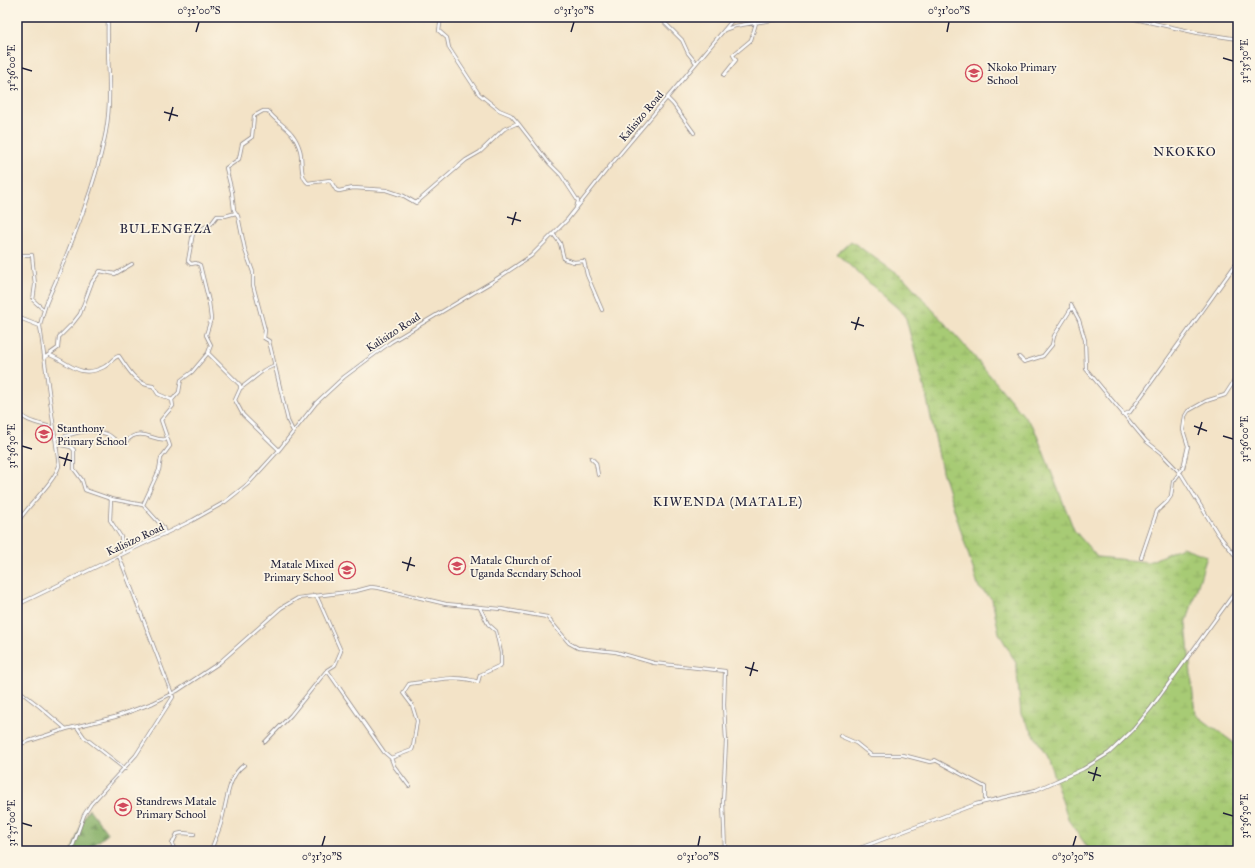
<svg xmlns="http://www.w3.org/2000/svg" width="1255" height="868" font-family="'IM FELL Great Primer',serif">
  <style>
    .forest { fill: url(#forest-firs); stroke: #546850 }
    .wetland { fill: url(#wetland-marsh); stroke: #647658 }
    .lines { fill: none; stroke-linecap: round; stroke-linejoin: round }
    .minor-casing { stroke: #8a8281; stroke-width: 4 }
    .minor { stroke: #fff; stroke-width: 2.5 }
    .ticks { fill: none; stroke: #22223b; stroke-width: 1.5 }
    .labels { text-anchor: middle; stroke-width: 3.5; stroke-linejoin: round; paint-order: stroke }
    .poi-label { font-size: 11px; fill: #22223b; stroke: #fcf5e5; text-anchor: start }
    .street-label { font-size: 11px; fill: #22223b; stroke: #fcf5e5 }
    .quarter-label { font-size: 13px; letter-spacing: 1px; fill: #22223b; stroke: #fcf5e5 }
    .neatline { fill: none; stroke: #22223b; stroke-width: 1.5 }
    .ticks-label { font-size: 10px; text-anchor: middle; fill: #22223b }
  </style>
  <defs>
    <pattern id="forest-firs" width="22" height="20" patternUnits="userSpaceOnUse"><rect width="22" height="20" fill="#85af66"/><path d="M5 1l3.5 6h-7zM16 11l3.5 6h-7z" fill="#6c8e55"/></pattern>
    <pattern id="wetland-marsh" width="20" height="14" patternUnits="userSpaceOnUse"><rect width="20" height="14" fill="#a7cb74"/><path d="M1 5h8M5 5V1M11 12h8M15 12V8" fill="none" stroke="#8fae65"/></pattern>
  </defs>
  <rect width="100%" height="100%" fill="#fcf5e5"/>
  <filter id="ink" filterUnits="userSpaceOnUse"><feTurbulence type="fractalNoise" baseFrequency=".025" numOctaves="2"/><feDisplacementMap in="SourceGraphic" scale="8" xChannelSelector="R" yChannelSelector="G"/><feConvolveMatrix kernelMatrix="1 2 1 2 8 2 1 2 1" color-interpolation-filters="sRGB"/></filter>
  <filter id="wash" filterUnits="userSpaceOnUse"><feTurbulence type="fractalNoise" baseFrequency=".012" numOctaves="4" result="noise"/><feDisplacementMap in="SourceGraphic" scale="16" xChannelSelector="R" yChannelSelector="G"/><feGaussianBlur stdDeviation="0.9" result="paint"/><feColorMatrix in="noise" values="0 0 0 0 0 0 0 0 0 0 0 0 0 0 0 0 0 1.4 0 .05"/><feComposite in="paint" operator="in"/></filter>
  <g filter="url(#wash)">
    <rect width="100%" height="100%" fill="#f3e3c7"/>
    <!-- forest -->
    <path class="forest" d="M89 809 108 834 86 851H72L85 815Z"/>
    <!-- wetland -->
    <path class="wetland" d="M851 241 907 281 972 354 1034 428 1074 530 1097 557 1149 562 1182 547 1207 556 1186 624 1195 714 1238 746V851H1090L1069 821 1047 756 1021 714 1016 663 999 633 992 599 979 588 942 471 926 394 905 315 837 254Z"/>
  </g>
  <g filter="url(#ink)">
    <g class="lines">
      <!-- minor casing -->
      <g class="minor-casing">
        <path id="minor" d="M441 17 439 31 447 38 449 48 479 94 499 110 511 115 518 123 549 163 561 175 578 201 576 208
          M1126 17 1198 33 1238 39
          M665 23 682 40 688 53 696 63
          M724 30 735 26 790 17
          M724 75 736 60 733 55 751 40 756 23
          M667 98 673 104 694 133
          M554 235 560 243 564 259 574 262 584 261 587 275 602 310
          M17 255H32L35 285 33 300 43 309
          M1071 305 1079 320 1085 340 1086 369 1146 441 1161 453 1181 474 1218 534 1238 559
          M17 317 40 326
          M208 353 211 345 206 335 211 319 209 302 200 265 196 263 191 264 188 261 193 233 211 224 217 216H225L236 213
          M50 355C72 364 79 379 104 367 110 364 113 357 119 356 128 369 136 385 153 386L158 394 172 400
          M1019 357 1024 362 1043 356 1052 345 1054 336 1071 309V306
          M44 358 58 348 59 337 73 323 80 314 92 282 100 271 115 274 132 264
          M241 388 264 370 275 365
          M17 410C26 424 41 423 54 428
          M1123 415 1130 412 1238 261
          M293 431 288 421 269 341 264 338 265 330 253 285V272L245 250 238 216 234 210 232 192 226 168 239 159 242 144 252 137 254 116 263 111H268C279 126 293 127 300 150 303 160 299 176 308 183L330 180 336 190 339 191 353 188 386 190 404 196 416 203 466 160 480 152 504 129 518 123
          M55 439C74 434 88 427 107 434 112 436 115 441 120 443 128 443 129 436 136 435 148 432 156 442 167 439
          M56 444 71 447 74 450V469L82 480 85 490 111 499
          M591 458 596 463 598 475
          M17 523C28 505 53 484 59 466L40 326C44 305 50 295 58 276 76 232 94 187 104 141 114 99 106 59 108 17
          M165 534 163 527 143 505 159 470 161 458 170 446 161 420 173 406 172 400 179 392 181 380 192 372 208 353 240 385V389L235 400 243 415 279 450
          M123 553 121 537 110 520 111 499 143 505
          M1141 558 1157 511 1167 502 1171 496 1173 482 1183 468 1188 446 1183 430 1185 416 1188 411 1206 401 1225 395 1238 375
          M17 605 193 520 225 502 249 483 279 450 316 403 344 377 391 342 495 280 531 256 567 220 609 167 735 17
          M1235 605 1238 611
          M327 670 384 752 391 758
          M17 689 39 706 66 729
          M77 727 84 737 125 769
          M840 736 856 743 871 755H903L930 762 935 761
          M265 742 291 715 327 670 335 665 341 651 318 599 314 595
          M17 745 66 729 115 717 153 703 177 691 219 663 281 608 298 598 356 591 371 587 379 588 446 604 501 609 547 617 569 643 578 648 616 652 654 663 725 671 724 705 726 741 723 802 725 851
          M935 760 985 787V801
          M409 786 394 766 391 758 412 750 413 747 417 721 412 705 403 693 409 684C432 681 456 674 478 682L480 675 501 665V653L496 631 488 624 480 608
          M71 851 84 815 91 804 136 755 173 697 119 556
          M175 851 172 844 177 834 182 833 194 834
          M211 851C214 840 220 830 222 819 227 801 228 776 244 765
          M543 851H580
          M852 851 976 804 1036 790 1083 769 1109 753 1133 730 1151 708 1238 588"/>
      </g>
      <!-- minor -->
      <use href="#minor" class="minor"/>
    </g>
  </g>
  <!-- ticks -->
  <path class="ticks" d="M196 32 199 22M571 32 574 22M947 32 949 22M1223 58 1233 61M22 68 32 71M164 112 178 116M169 121 173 107M507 217 521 221M512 225 516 212M851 322 864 326M855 330 859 317M1194 426 1207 431M1198 435 1202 422M1223 436 1233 439M22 446 32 449M59 457 72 461M64 466 68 453M402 562 415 566M407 571 411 557M745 667 758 671M750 676 754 662M1088 772 1101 776M1093 781 1097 767M1223 813 1233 816M22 823 32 826M322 846 325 836M698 846 700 836M1073 846 1076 836"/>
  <!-- icons -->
  <defs>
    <g id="school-ring" transform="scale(0.9)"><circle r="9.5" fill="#fcf5e5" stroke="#d1495b" stroke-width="1.5"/><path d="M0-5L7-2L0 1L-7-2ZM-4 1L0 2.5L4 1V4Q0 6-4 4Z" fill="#d1495b"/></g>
  </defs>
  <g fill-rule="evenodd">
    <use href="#school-ring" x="974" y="73"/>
    <use href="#school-ring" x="44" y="434"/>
    <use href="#school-ring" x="457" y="566"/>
    <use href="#school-ring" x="347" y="570"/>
    <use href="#school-ring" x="123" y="807"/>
  </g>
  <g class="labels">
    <!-- poi labels -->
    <g class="poi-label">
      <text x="987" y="71">Nkoko Primary<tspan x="987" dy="13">School</tspan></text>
      <text x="57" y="432">Stanthony<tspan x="57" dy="13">Primary School</tspan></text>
      <text x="470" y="564">Matale Church of<tspan x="470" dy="13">Uganda Secndary School</tspan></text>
      <text x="334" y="568" text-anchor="end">Matale Mixed<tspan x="334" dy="13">Primary School</tspan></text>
      <text x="136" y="805">Standrews Matale<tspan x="136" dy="13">Primary School</tspan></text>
    </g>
    <!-- street labels -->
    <g class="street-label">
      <text transform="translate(641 116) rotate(-50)" y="4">Kalisizo Road</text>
      <text transform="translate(393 332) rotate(-33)" y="4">Kalisizo Road</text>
      <text transform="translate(135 539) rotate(-25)" y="4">Kalisizo Road</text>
    </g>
    <!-- quarter labels -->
    <g class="quarter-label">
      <text x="1185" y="156">NKOKKO</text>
      <text x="166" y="233">BULENGEZA</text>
      <text x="728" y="506">KIWENDA (MATALE)</text>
    </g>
  </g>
  <!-- margin -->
  <rect width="1255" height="868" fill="none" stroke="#fcf5e5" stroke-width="44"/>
  <rect x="22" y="22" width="1211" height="824" class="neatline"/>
  <g class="ticks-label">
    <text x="199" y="14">0°32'00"S</text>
    <text x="574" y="14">0°31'30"S</text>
    <text x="949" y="14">0°31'00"S</text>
    <text transform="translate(1244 61) rotate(-90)" y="4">31°35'30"E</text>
    <text transform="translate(11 68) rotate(-90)" y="4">31°36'00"E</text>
    <text transform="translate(1244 439) rotate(-90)" y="4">31°36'00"E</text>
    <text transform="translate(11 446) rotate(-90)" y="4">31°36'30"E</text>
    <text transform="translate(1244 816) rotate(-90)" y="4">31°36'30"E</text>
    <text transform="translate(11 823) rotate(-90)" y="4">31°37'00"E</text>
    <text x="322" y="860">0°31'30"S</text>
    <text x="698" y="860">0°31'00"S</text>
    <text x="1073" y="860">0°30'30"S</text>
  </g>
</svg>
